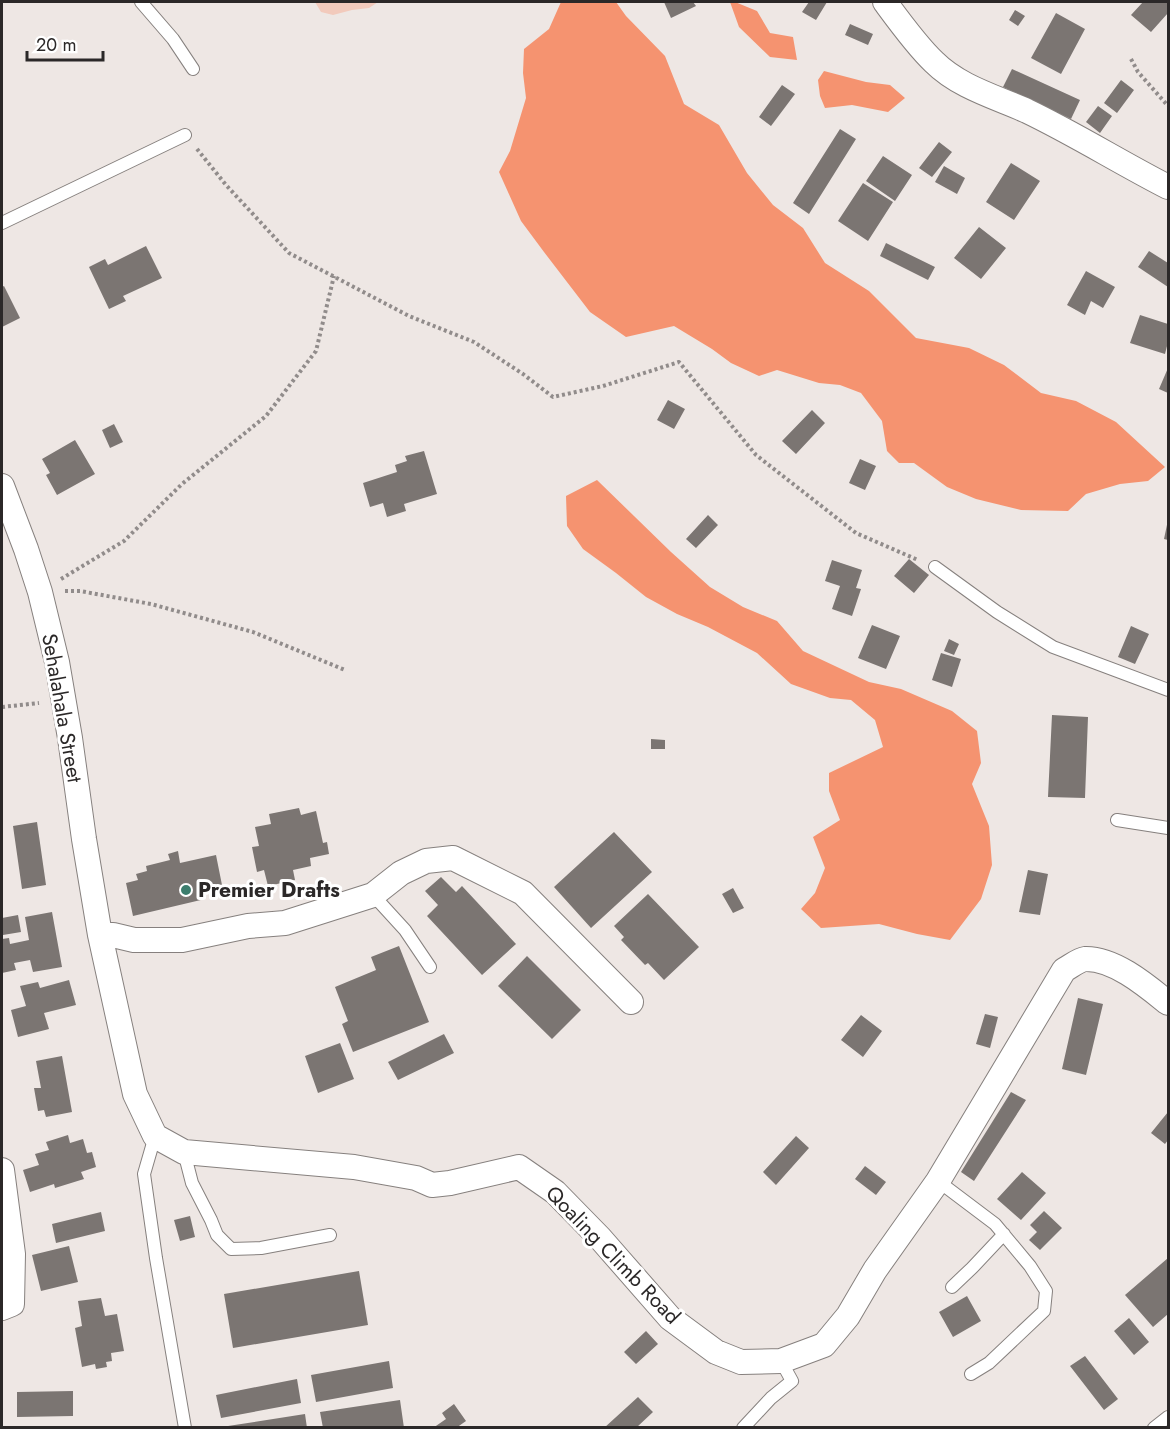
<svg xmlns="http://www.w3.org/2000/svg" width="1170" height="1429" font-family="Jost,sans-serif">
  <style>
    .green { fill: #f2cabc }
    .forest { fill: #f59370 }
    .building { fill: #7b7572 }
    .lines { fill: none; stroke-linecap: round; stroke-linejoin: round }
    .lane-casing { stroke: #86807e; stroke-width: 14 }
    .street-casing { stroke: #86807e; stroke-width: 26 }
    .path { stroke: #918c8b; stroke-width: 4; stroke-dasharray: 3 3; stroke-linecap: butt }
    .lane { stroke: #fff; stroke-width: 12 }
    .street { stroke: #fff; stroke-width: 24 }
    .poi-dot { fill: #3c7d6d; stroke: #fff; stroke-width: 2 }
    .labels { text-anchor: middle; stroke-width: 6; stroke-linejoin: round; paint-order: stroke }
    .street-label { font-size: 21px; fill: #2b2828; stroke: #fff }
    .poi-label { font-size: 21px; font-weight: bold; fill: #2b2828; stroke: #fff; text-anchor: start }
  </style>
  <rect width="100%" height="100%" fill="#eee7e4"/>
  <!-- green -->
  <path class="green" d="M315 2H378L369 8 352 10 333 15 321 12Z"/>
  <!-- forest -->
  <path class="forest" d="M561 2H616L626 16 665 56 684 104 719 125 747 173 773 205 803 228 825 263 869 291 916 338 969 348 1004 365 1041 393 1076 401 1116 422 1165 467 1148 481 1120 484 1086 494 1068 511 1021 510 976 499 947 487 914 463H899L887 451 882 421 861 393 840 385 819 383 777 370 759 376 731 363 712 349 674 326 626 337 590 312 544 252 521 221 499 172 510 151 526 98 523 73 524 49 549 29Z
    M730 2H735L757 11 770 33 793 37 797 60 770 57 739 27Z
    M824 71 866 82 890 85 905 98 888 112 852 105 825 108 820 96 818 80Z
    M597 480 671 552 710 587 743 607 777 621 803 651 869 682 901 689 952 711 977 731 981 763 972 784 989 826 992 865 981 899 950 940 917 934 879 924 821 928 801 909 815 893 825 868 813 837 840 820 829 791V773L883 747 875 720 851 700 830 698 791 684 757 653 708 627 677 614 646 597 616 573 583 549 567 526 566 496Z"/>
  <!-- building -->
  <path class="building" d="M664 2H693L696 6 671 18Z
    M809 2H827L816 20 802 12Z
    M1143 2H1167L1168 3V13L1151 32 1131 15Z
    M1015 10 1025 16 1018 26 1009 20Z
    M1056 13 1085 29 1061 74 1031 58Z
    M850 24 873 34 868 45 845 35Z
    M1012 69 1080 100 1071 119 1003 87Z
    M1121 80 1134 90 1117 113 1104 103Z
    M782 85 795 94 771 126 759 117Z
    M1098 106 1112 116 1100 133 1086 122Z
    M840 129 856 139 809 214 793 203Z
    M939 142 952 152 932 177 919 168Z
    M883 156 912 175 895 201 866 181Z
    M1011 163 1040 181 1014 220 986 202Z
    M944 166 965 178 957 194 935 182Z
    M863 183 893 202 868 241 838 221Z
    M979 227 1006 248 981 279 954 258Z
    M886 243 935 267 928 280 880 256Z
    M146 246 162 278 123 296 126 301 109 309 89 267 105 259 108 265Z
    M1149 251 1168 263V287L1138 267Z
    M1086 271 1115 287 1103 308 1091 301 1085 315 1067 305Z
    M4 286 20 318 2 327V287Z
    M1140 315 1168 324V342L1165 354 1130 343Z
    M1168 368V393L1159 389Z
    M668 400 685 409 674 429 657 420Z
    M812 410 825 423 796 454 782 441Z
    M114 424 123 442 110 448 102 430Z
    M75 440 95 474 57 495 46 475 50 473 42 459Z
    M424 451 437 494 404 504 406 511 387 517 383 503 370 507 363 483 397 472 395 465 407 461 405 456Z
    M860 459 876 466 865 490 849 483Z
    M708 515 718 525 696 548 686 539Z
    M1168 520V540L1164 539Z
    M909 559 929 575 914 593 894 576Z
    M832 560 862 570 856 588 861 589 852 616 832 609 840 586 825 581Z
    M872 625 900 636 886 669 858 658Z
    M1131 626 1149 634 1135 664 1118 657Z
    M949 639 959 644 954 655 944 651Z
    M941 653 961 659 952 687 932 680Z
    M1052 715 1088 717 1085 798 1048 797Z
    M651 739 665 740V749H651Z
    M299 808 301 815 316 811 323 843 327 842 329 854 310 858 311 866 293 870 295 880 268 886 264 870 257 872 252 847 259 846 255 827 271 824 269 814Z
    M37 822 46 885 22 889 13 826Z
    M614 832 652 872 591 928 554 887Z
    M178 851 180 863 216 855 222 885 203 890 205 899 133 916 126 883 138 880 136 874 147 871 146 866 170 860 168 854Z
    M1028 870 1048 874 1040 915 1019 912Z
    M441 877 456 892 462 886 516 944 482 975 427 916 438 905 425 891Z
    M733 888 744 908 733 913 722 894Z
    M648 894 699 947 664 980 648 963 645 965 621 940 624 937 614 926Z
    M52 912 62 967 33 972 30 960 14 963 16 970 2 973V939L9 938 10 944 29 940 25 917Z
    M18 915 21 932 3 935 2 918Z
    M399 946 429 1022 353 1052 342 1024 348 1021 335 987 376 970 371 957Z
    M527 956 581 1010 552 1039 498 986Z
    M69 980 76 1005 44 1013 49 1029 18 1037 11 1010 26 1006 20 986 38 982 40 988Z
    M1078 998 1103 1004 1086 1075 1062 1069Z
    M985 1014 998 1017 990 1048 976 1044Z
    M861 1015 882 1031 863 1057 841 1040Z
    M444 1034 454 1053 398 1080 388 1062Z
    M340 1043 354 1079 318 1093 305 1056Z
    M62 1056 72 1112 46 1117 44 1110 38 1111 34 1088H41L36 1061Z
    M1011 1092 1026 1100 974 1181 961 1172Z
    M1168 1112V1140L1165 1144 1151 1133Z
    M68 1135 70 1143 83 1139 87 1153 92 1152 96 1167 81 1172 84 1179 55 1188 54 1184 30 1192 23 1170 39 1165 35 1154 49 1150 46 1142Z
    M796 1136 809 1148 776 1185 763 1172Z
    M865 1166 886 1182 876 1195 855 1179Z
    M1022 1172 1046 1193 1021 1220 997 1199Z
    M1044 1211 1062 1228 1040 1250 1029 1240 1037 1232 1030 1225Z
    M101 1212 105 1231 56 1243 52 1224Z
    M190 1216 195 1237 180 1241 174 1220Z
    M69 1246 78 1282 41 1291 32 1255Z
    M1168 1258V1314L1153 1327 1125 1295Z
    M359 1271 368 1325 233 1348 224 1294Z
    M967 1296 981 1321 953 1337 939 1312Z
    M101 1298 105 1316 117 1314 124 1351 111 1353 112 1361 106 1362 107 1367 96 1369 95 1364 82 1367 75 1328 82 1326 78 1301Z
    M1129 1318 1149 1342 1134 1355 1114 1331Z
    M646 1331 658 1344 636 1364 624 1352Z
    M1085 1356 1118 1399 1104 1410 1070 1366Z
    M389 1361 393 1388 316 1402 311 1375Z
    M297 1379 301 1403 221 1418 216 1395Z
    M73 1391V1416L17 1417V1392Z
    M638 1397 653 1412 636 1428H604Z
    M400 1400 404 1428H323L320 1412Z
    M454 1404 466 1421 456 1428H433L446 1419 442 1413Z
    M305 1414 307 1428H228V1426Z"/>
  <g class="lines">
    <!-- lane casing -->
    <g class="lane-casing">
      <path id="lane" d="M141 2 173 39 193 69
        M2 223 185 135
        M935 567 997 612 1053 647 1168 690
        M1117 820 1168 828
        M373 895 405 930 430 967
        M155 1136 144 1174 156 1258 185 1428
        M184 1152 192 1183 211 1220 217 1235 231 1249 261 1248 330 1235
        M938 1181 995 1224 1030 1266 1046 1291 1044 1311 989 1363 971 1374
        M952 1287 972 1268 1004 1234
        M743 1428 771 1398 792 1381 781 1361
        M1154 1428 1168 1417"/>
    </g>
    <!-- street casing -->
    <g class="street-casing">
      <path id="street" d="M885 2C899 21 917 46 934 62 959 87 996 97 1027 111 1075 134 1121 163 1168 187
        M2 486 26 549 40 592 57 662 70 738 84 839 100 935 135 1094 155 1136 184 1152 354 1167 416 1178 432 1185 450 1183 519 1167 555 1192 600 1238 670 1318 716 1352 741 1362 781 1361 824 1345 848 1316 875 1270 938 1181 1064 970C1070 967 1078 960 1085 959 1114 958 1147 986 1168 1003
        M100 935H113L134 940H182L248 926 285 923 373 895 401 873 426 861 453 858 523 893 631 1002
        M2 1170 13 1254 12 1304 2 1308"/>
    </g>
    <!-- path -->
    <path class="path" d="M1131 59 1138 72 1168 106
      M197 149 226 185 289 253 409 316 474 342 523 374 553 397 603 386 679 362 756 455 856 533 918 560
      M61 579 124 541 182 484 266 416 316 351 334 276
      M65 591H80L151 604 253 632 345 670
      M2 707 39 703"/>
    <!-- lane -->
    <use href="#lane" class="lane"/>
    <!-- street -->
    <use href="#street" class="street"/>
  </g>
  <!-- markers -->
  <circle class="poi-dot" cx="186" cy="890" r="6"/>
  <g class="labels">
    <!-- street labels -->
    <g class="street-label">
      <text transform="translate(62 708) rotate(80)" y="7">Sehalahala Street</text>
      <text transform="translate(613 1255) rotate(46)" y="7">Qoaling Climb Road</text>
    </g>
    <!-- poi labels -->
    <g class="poi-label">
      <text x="198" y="897">Premier Drafts</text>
    </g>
  </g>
  <!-- border -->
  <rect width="1170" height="1429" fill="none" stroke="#2b2828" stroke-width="6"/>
  <!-- scale -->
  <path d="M27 51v9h76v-9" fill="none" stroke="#2b2828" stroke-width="3"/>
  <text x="36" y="51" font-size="18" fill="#2b2828" stroke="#ffffff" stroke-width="4.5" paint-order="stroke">20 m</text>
</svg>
